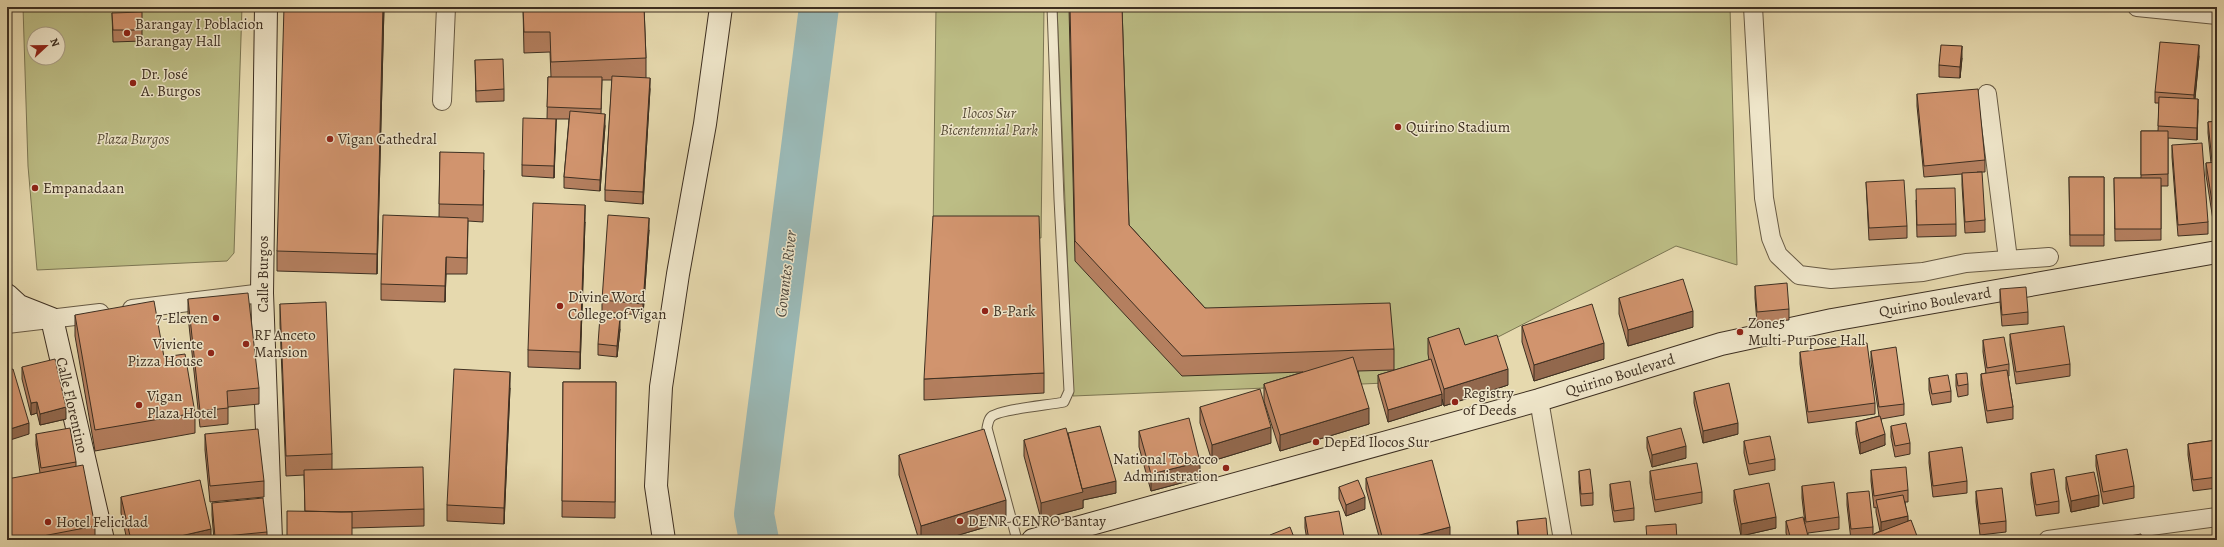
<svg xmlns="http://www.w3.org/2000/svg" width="2224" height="547" font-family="Alegreya,serif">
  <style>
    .green { fill: #bcbd85; stroke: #7c7653; fill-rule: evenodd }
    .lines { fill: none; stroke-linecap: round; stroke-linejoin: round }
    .river { stroke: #9ab8b5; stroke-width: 40 }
    .lane-casing { stroke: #675a44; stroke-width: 11 }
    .street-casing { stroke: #675a44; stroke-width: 20 }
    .secondary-casing { stroke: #3d2f21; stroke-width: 24 }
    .lane { stroke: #efe6ca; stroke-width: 9 }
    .street { stroke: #efe6ca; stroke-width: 18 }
    .secondary { stroke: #efe6ca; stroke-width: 22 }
    .wall { fill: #b47f5f; stroke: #3d2f21 }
    .shaded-wall { fill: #92684d; stroke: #3d2f21 }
    .building { fill: #d1946e; stroke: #3d2f21 }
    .poi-dot { fill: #8f2418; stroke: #efe6ca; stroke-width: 1.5 }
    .labels { text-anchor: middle; stroke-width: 3; stroke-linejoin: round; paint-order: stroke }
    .poi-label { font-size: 15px; fill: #3d2f21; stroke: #efe6ca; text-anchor: start }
    .park-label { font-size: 15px; font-style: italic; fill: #564b35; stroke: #efe6ca }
    .street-label { font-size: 15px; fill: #3d2f21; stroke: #efe6ca }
    .water-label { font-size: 16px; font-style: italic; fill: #504a3f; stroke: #efe6ca }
  </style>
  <rect width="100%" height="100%" fill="#e6d9ae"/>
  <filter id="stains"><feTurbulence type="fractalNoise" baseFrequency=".005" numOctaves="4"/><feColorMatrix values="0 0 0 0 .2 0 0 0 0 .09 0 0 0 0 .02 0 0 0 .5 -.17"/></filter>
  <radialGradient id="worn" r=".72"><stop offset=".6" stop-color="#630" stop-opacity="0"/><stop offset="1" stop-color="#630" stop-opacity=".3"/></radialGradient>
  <!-- green -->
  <path class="green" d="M23 7H242L234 253 227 261 37 270 28 166ZM34 34H58V58H34Z
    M936 7H1044L1041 238 933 236Z
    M1057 7H1730L1737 265 1676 246 1410 382 1073 396Z"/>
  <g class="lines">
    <!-- river -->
    <path class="river" d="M759 540 754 514 819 7"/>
    <!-- lane casing -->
    <g class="lane-casing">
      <path id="lane" d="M1017 540 987 428C988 424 988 420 991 417 999 409 1051 405 1064 402L1069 391 1059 199 1052 7"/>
    </g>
    <!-- street casing -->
    <g class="street-casing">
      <path id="street" d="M1753 7 1764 198 1771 238 1778 255 1799 275 1831 279 1923 272 1966 263 2049 257
        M2137 7 2217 15
        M1987 94 2008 259
        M442 101 446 7
        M132 309 262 293
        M7 324 100 313
        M1539 400 1563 540
        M2048 540 2217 517"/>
    </g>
    <!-- secondary casing -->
    <g class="secondary-casing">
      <path id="secondary" d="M266 7 262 293 271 540
        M7 295 19 306 52 319 103 540
        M664 540 656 486 661 387 678 274 705 124 721 7
        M1033 540 1539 400 1721 344 1832 320 2217 252"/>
    </g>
    <!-- lane -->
    <use href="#lane" class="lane"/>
    <!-- street -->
    <use href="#street" class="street"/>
    <!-- secondary -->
    <use href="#secondary" class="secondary"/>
  </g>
  <!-- wall -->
  <path class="wall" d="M384 7 377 274 277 271V251Z
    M523 7H644L646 58V78L650 89 643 204 605 201V190L612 80H602L601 114 605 126 600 191 564 188V177L569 119H556L554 178 522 176V165L547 119 548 77H551L550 52 524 53Z
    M1069 7H1122L1129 225 1205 308 1394 349V370L1358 371 1369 424 1280 451 1264 401V384L1303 372 1182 376 1075 261Z
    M112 13 142 30V41L113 42Z
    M2199 56 2195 99 2198 111 2197 140 2168 138V186H2161V240L2115 241 2114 178H2141V131H2158L2159 103H2155V92Z
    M1962 58 1960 78 1939 77V65Z
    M475 60 504 89V101L476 102Z
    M1917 94 1985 160V172H1977L1985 220V232L1965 233 1962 185V174L1924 177 1917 106Z
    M2217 121V232L2215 233 2206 175V163H2211L2208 133V122Z
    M2172 145 2208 222V234L2178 236 2172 157Z
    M440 152 484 170 483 222 468 221 467 274H446L445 302 381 300V284L439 217Z
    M2069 177H2104V246H2070Z
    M1866 182 1907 226V238L1869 240Z
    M1916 200 1956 224V236L1917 237Z
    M585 222 580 369 528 367V350Z
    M649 230 643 315 602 312V300Z
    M1755 286 1789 309V320L1757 323 1755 298Z
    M2000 289 2028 312V324L2002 326 2000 301Z
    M1619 298 1693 327 1628 346 1619 314Z
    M188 299 259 388V404L228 407V424L200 427 188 316Z
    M280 304 332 454V470L424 509V526L352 528 305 511 304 475 286 476 280 324Z
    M75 315 195 413V433L95 451 75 336Z
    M1522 326 1604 359 1534 381 1522 342Z
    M620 329 617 357 598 355V344Z
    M2010 334 2070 364V376L2016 384 2010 345Z
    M1428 338 1465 345 1508 385 1444 406 1442 399V405L1388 422 1378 387V375L1429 360 1428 354Z
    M1983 340 2009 364V376H2008L2013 407V419L1987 423 1981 385V374L1986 373 1983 352Z
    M1871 351 1904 404V415L1881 419 1885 445 1860 454 1856 434V422L1879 416 1871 362Z
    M1800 352 1875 403V414L1808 423 1800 364Z
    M22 367 66 419 40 425 37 413 31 415 22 379Z
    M1044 373V393L924 400V379Z
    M1956 374 1968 384V395L1958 397 1956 386Z
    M1929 378 1951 391V402L1932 405 1929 390Z
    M563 382H616L615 518 562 517Z
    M510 388 504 524 447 521V505Z
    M1694 392 1738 434 1703 443 1694 403Z
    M1200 407 1271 443 1212 461 1200 423Z
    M1891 426 1910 443V454L1895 457 1891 437Z
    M1139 431 1200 478 1151 491 1139 447Z
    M1068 433 1116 493 1083 500V508L1041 519 1024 456V440Z
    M36 434 76 462V466L95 526V540H7L40 473 36 445Z
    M205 434 264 481V497L210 502 205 450Z
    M1647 437 1686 458 1652 467 1647 448Z
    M2217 440V488L2193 491 2188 455V444Z
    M1744 441 1775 459V470L1749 475 1744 453Z
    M1929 452 1967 481V493L1933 497 1929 463Z
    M899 455 1006 521 942 540H919L899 475Z
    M2096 455 2134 486V498L2103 504 2096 466Z
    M1871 470 1908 490V502H1905L1908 521 1917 540H1874V534L1880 531 1876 512V507L1874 508 1871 481Z
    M1579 471 1593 493V505L1581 506 1579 482Z
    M1650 471 1702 492V503L1655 512 1650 483Z
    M2031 473 2059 501V513L2036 516 2031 484Z
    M2066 477 2099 506 2071 512 2066 489Z
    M1366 478 1450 538 1444 540H1380L1366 489Z
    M1610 484 1634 508V520L1614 522 1610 496Z
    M1802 486 1839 517V529L1808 533V540H1788L1786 533V521L1805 524 1802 498Z
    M1339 487 1365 509 1346 516 1339 499Z
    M1734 490 1776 528 1741 536 1734 501Z
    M1976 491 2006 521V532L1980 535 1976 502Z
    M1847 493 1873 527V538L1851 540 1847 505Z
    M121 497 211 540H127L121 513Z
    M212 503 267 532V540H214L212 515Z
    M1305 517 1344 537V540H1307L1305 528Z
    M1517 521 1548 540H1518Z"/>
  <!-- shaded-wall -->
  <path class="shaded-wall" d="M383 7H384L377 274V254Z
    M2199 45V56L2194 107V95Z
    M1962 46V58L1960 78V67Z
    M650 78V89L643 204V192Z
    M2198 99V111L2197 140V128Z
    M605 114V126L600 191V180Z
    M556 119V130L554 178V166Z
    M585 205V222L580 369V352Z
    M649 218V230L643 315V304Z
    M446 257V274L445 302V286Z
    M1693 311V327L1628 346V330Z
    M620 318V329L617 357V346Z
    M1604 343V359L1534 381V365Z
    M1508 369V385L1444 406V389Z
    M510 372V388L504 524V508Z
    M1442 394V405L1388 422V410Z
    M37 402V413L31 415V403Z
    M66 407V419L40 425V414Z
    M1369 408V424L1280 451V435Z
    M29 423V434L7 441V430Z
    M1738 423V434L1703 443V431Z
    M1271 427V443L1212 461V445Z
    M1885 434V445L1860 454V443Z
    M1686 446V458L1652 467V455Z
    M1200 462V478L1151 491V474Z
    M1116 481V493L1083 500V508L1041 519V503L1081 489Z
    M2099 495V506L2071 512V501Z
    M1365 497V509L1346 516V505Z
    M1006 500V521L942 540H921V526Z
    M1908 516V527L1881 533V522Z
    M1776 517V528L1741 536V524Z
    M1450 527V538L1444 540H1401Z
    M211 529V540H163Z
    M1808 536V540H1793Z
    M1917 536V540H1905Z"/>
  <!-- building -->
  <path class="building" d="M284 7H383L377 254 277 251Z
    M523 7H644L646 58 551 62 550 32H524Z
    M1070 7H1122L1129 225 1205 308 1390 303 1394 349 1182 356 1075 241Z
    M142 12V30H113L112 13Z
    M2160 42 2199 45 2194 95 2155 92Z
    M1941 45 1962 46 1960 67 1939 65Z
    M503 59 504 89 476 91 475 60Z
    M612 76 650 78 643 192 605 190Z
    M548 77H602L601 109 547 107Z
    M1978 89 1985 160 1924 166 1917 94Z
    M2159 97 2198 99 2197 128 2158 126Z
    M570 111 605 114 600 180 564 177Z
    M523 118 556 119 554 166 522 165Z
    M2217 121V160L2212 161 2208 122Z
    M2141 131H2168V174L2141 175Z
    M2202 143 2208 222 2178 225 2172 145Z
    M440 152 484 153 483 205 439 204Z
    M2217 162V221H2215L2206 163Z
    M1982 172 1985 220 1965 222 1962 173Z
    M2069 177H2104V235H2070Z
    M2114 178H2161V229H2115Z
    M1904 180 1907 226 1869 228 1866 182Z
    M1955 188 1956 224 1917 225 1916 189Z
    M533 203 585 205 580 352 528 350Z
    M383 215 468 218 467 258 446 257 445 286 381 284Z
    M608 215 649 218 643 304 602 300Z
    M933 216H1039L1044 373 924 379Z
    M1683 279 1693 311 1628 330 1619 298Z
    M1787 283 1789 309 1757 312 1755 286Z
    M2026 287 2028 312 2002 315 2000 289Z
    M248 293 259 388 227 391 228 408 200 411 188 299Z
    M154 301 164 357 185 354 195 413 95 430 75 315Z
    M326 302 332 454 286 456 280 304Z
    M1592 304 1604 343 1534 365 1522 326Z
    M600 316 620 318 617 346 598 344Z
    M2064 326 2070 364 2016 372 2010 334Z
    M1459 328 1465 345 1497 335 1508 369 1444 389 1428 338Z
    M2004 337 2009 364 1987 368 1983 340Z
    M1867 343 1875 403 1808 412 1800 352Z
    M1896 347 1904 404 1879 407 1871 351Z
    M1353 357 1369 408 1280 435 1264 384Z
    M55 359 66 407 40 414 37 402 31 403 22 367Z
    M1431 359 1442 394 1388 410 1378 375Z
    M13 369 29 423 7 430V371Z
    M454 369 510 372 504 508 447 505Z
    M2007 370 2013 407 1987 411 1981 374Z
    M1967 373 1968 384 1958 386 1956 374Z
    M1948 375 1951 391 1932 394 1929 378Z
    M563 382H616L615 502 562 501Z
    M1729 383 1738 423 1703 431 1694 392Z
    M1260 389 1271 427 1212 445 1200 407Z
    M1880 416 1885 434 1860 443 1856 422Z
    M1189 418 1200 462 1151 474 1139 431Z
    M1906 423 1910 443 1895 446 1891 426Z
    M1100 426 1116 481 1082 489 1068 433Z
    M70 428 76 462 41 468 36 434Z
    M1066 428 1083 492 1041 503 1024 440Z
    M1681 428 1686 446 1652 455 1647 437Z
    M258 429 264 481 210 486 205 434Z
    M984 429 1006 500 921 526 899 455Z
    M1770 436 1775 459 1749 464 1744 441Z
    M2217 440V477L2193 480 2188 444Z
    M1962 447 1967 481 1933 486 1929 452Z
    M2127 449 2134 486 2103 492 2096 455Z
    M1432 460 1450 527 1401 540H1383L1366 478Z
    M1697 463 1702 492 1655 500 1650 471Z
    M83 465 95 526 22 540H7V479Z
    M423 467 424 509 341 512 305 511 304 470Z
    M1906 467 1908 490 1874 496 1871 470Z
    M1590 469 1593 493 1581 494 1579 471Z
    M2054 469 2059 501 2036 505 2031 473Z
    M2094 472 2099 495 2071 501 2066 477Z
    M200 480 211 529 163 540H131L121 497Z
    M1358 480 1365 497 1346 505 1339 487Z
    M1630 481 1634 508 1614 511 1610 484Z
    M1834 482 1839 517 1806 522 1802 486Z
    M1769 483 1776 517 1741 524 1734 490Z
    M2002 488 2006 521 1980 524 1976 491Z
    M1869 491 1873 527 1851 529 1847 493Z
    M1903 495 1908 516 1881 522 1876 500Z
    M263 498 267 532 215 537 212 503Z
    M287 511 352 512V540H287Z
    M1339 511 1344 537 1328 540H1309L1305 517Z
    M1803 517 1808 536 1791 540 1786 521Z
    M1546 518 1548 540H1519L1517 521Z
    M1911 520 1917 536 1905 540H1876L1874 534Z
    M1676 524 1677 540H1647L1646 526Z
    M1290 527 1295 540H1272L1270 535Z
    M2141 534 2142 540H2108Z
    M266 536V540H243V538Z
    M1596 537 1597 540H1578Z
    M233 538V540H223Z
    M1725 538V540H1694V539Z
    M446 539 495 540H446Z"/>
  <!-- markers -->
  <g class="poi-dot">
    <circle cx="127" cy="33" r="4"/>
    <circle cx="133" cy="83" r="4"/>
    <circle cx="1398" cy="127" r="4"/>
    <circle cx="330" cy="139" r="4"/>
    <circle cx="35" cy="188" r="4"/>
    <circle cx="560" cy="306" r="4"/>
    <circle cx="985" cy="311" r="4"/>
    <circle cx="216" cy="318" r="4"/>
    <circle cx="1740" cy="332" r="4"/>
    <circle cx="246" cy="344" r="4"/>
    <circle cx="211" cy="353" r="4"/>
    <circle cx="1455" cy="402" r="4"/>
    <circle cx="139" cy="405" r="4"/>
    <circle cx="1316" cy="442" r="4"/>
    <circle cx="1226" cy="468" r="4"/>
    <circle cx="960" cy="521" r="4"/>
    <circle cx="48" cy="522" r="4"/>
  </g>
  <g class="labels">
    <!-- poi labels -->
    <g class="poi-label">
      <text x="135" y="29">Barangay I Poblacion<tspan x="135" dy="17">Barangay Hall</tspan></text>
      <text x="141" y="79">Dr. José<tspan x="141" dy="17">A. Burgos</tspan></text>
      <text x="1406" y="132">Quirino Stadium</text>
      <text x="338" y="144">Vigan Cathedral</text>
      <text x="43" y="193">Empanadaan</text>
      <text x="568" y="302">Divine Word<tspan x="568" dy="17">College of Vigan</tspan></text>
      <text x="993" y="316">B-Park</text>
      <text x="208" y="323" text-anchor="end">7-Eleven</text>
      <text x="1748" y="328">Zone5<tspan x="1748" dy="17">Multi-Purpose Hall</tspan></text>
      <text x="254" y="340">RF Anceto<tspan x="254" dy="17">Mansion</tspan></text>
      <text x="203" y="349" text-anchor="end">Viviente<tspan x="203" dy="17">Pizza House</tspan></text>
      <text x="1463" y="398">Registry<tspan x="1463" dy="17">of Deeds</tspan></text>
      <text x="147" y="401">Vigan<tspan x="147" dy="17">Plaza Hotel</tspan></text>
      <text x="1324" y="447">DepEd Ilocos Sur</text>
      <text x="1218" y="464" text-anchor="end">National Tobacco<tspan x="1218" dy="17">Administration</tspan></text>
      <text x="968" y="526">DENR-CENRO Bantay</text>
      <text x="56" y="527">Hotel Felicidad</text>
    </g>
    <!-- park labels -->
    <g class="park-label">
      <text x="989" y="118">Ilocos Sur<tspan x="989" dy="17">Bicentennial Park</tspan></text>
      <text x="133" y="144">Plaza Burgos</text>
    </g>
    <!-- street labels -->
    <g class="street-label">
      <text transform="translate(263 274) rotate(-90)" y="5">Calle Burgos</text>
      <text transform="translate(1935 302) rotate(-10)" y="5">Quirino Boulevard</text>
      <text transform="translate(1620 375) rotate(-17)" y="5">Quirino Boulevard</text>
      <text transform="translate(72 405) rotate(77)" y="5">Calle Florentino</text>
    </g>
    <!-- water labels -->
    <g class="water-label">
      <text transform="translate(785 274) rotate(-83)" y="6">Govantes River</text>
    </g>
  </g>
  <!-- margin -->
  <rect width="2224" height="547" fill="none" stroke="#e6d9ae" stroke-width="24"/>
  <rect x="8" y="8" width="2208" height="531" fill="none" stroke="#3d2f21" stroke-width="2"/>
  <rect x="12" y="12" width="2200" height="523" fill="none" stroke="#3d2f21"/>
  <!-- north arrow -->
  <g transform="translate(46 46) rotate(68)"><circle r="19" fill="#efe6ca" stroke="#a89d86"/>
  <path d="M0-3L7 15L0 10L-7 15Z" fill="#8f2418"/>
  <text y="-6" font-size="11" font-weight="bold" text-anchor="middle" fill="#3d2f21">N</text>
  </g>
  <rect width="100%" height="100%" filter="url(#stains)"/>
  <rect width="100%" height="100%" fill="url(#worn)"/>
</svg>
